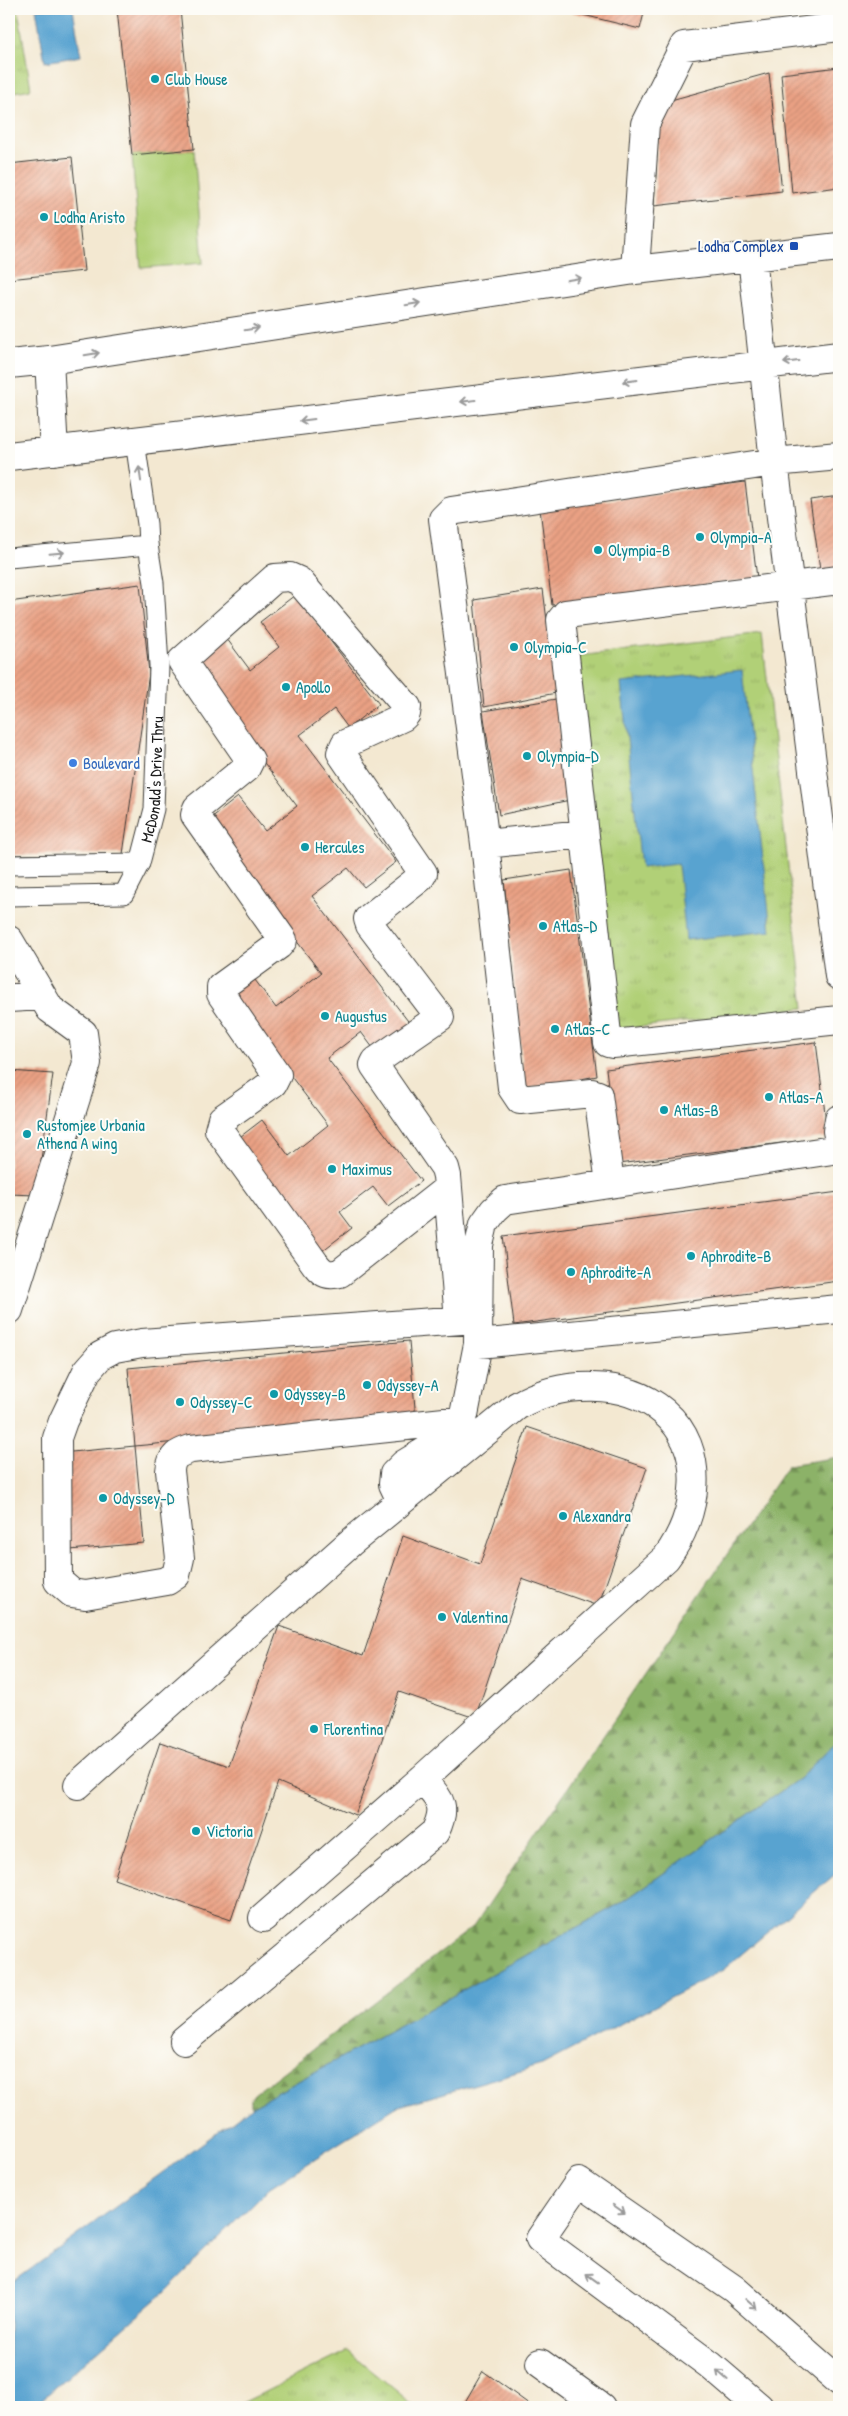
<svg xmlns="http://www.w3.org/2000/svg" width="848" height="2416" font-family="'Patrick Hand',sans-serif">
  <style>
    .grass { fill: #b1d077; stroke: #66764a }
    .forest { fill: url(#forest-firs); stroke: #546742 }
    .park { fill: url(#park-tufts); stroke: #66764a }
    .water { fill: #58a3d0; stroke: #3a6076 }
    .building { fill: url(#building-hatch) }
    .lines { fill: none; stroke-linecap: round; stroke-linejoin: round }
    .service-casing { stroke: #3c3b37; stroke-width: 21 }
    .minor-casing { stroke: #3c3b37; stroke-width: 30 }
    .service { stroke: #fff; stroke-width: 19 }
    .minor { stroke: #fff; stroke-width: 28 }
    .oneway { stroke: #999 }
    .culture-dot { fill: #0f9aa8; stroke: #fdfcf7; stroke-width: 2 }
    .transit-dot { fill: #1a4fb4; stroke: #fdfcf7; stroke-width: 2 }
    .shop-dot { fill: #3f7fe0; stroke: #fdfcf7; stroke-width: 2 }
    .labels { text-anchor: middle; stroke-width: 4; stroke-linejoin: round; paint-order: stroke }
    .culture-label { font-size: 16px; fill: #0d838f; stroke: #fdfcf7; text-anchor: start }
    .transit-label { font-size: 16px; fill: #164399; stroke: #fdfcf7; text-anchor: end }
    .shop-label { font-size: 16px; fill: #366cbe; stroke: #fdfcf7; text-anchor: start }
    .street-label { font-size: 16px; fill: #1c1c1c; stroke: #fdfcf7 }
  </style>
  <defs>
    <pattern id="forest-firs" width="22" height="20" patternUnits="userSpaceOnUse" patternTransform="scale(1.25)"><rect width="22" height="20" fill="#8cb268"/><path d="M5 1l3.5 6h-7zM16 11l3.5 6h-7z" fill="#729055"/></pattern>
    <pattern id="park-tufts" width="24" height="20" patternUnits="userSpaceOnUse" patternTransform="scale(1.25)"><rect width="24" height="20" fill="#b1d077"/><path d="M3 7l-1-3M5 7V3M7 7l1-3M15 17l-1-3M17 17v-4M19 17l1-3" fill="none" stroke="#98b266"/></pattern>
    <pattern id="building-hatch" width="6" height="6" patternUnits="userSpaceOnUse" patternTransform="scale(1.25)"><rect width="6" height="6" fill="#eaa184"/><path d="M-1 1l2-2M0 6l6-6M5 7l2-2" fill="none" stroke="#c88a71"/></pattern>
  </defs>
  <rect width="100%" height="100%" fill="#fdfcf7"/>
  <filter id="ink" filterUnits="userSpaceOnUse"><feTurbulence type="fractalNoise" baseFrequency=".02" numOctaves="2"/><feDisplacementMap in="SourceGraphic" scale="10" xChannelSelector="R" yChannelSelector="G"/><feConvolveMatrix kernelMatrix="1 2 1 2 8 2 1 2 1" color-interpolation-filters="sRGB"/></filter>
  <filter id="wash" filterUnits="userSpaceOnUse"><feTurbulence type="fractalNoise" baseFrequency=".0096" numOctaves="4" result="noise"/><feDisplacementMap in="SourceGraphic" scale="20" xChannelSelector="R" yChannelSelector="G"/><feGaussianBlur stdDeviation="1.12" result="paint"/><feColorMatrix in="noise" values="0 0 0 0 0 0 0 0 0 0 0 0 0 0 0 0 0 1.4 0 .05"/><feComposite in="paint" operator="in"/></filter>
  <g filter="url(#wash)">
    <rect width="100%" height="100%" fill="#f3e8d1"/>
    <!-- grass -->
    <path class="grass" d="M194 149 203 263 141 268 132 155Z"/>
    <!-- forest -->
    <path class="forest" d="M839 1457V1738L800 1778 621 1903 253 2106 251 2105V2098L254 2094 473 1927 788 1465Z"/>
    <!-- park -->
    <path class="park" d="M9 9H18L31 89 9 93Z
      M762 634 804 1008 614 1030 570 657Z
      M348 2351 416 2407H234Z"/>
    <!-- water -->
    <path class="water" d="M36 9H73L81 56 45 62Z
      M742 670 771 931 686 940 678 864 641 868 621 683Z
      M839 1738V1871L723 1970 542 2065 396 2107 270 2187 165 2292 33 2407H9V2285L253 2106 621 1903 800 1778Z"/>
    <g id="blocks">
      <!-- building -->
      <path class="building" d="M117 9H180L194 149 132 155Z
        M559 9H645L640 29Z
        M839 67V187L792 193 781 74Z
        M769 73 782 191 654 206 660 103Z
        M72 157 84 271 9 279V164Z
        M745 482 757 578 552 605 540 509Z
        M839 496V573L821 576 810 500Z
        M140 584 149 673 123 854 9 855V602Z
        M543 589 556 693 484 707 474 600Z
        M295 595 379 704 348 728 334 709 300 735 396 862 364 887 348 868 312 896 411 1025 376 1052 361 1032 327 1058 421 1181 388 1206 373 1187 340 1212 352 1228 318 1254 232 1143 262 1120 289 1156 328 1125 225 990 249 972 276 1008 321 973 206 822 238 797 265 831 297 806 188 663 224 635 250 670 279 647 260 622Z
        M556 699 570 800 499 815 483 711Z
        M571 870 597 1076 525 1089 504 880Z
        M816 1042 828 1137 618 1164 606 1069Z
        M9 1071 53 1074 36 1195 9 1194Z
        M839 1192V1281L514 1325 503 1236Z
        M409 1341 416 1419 135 1446 128 1368Z
        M527 1427 647 1468 598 1606 522 1579 475 1718 399 1692 355 1815 278 1782 231 1920 114 1879 160 1742 229 1766 279 1626 363 1656 403 1536 480 1564Z
        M135 1446 144 1543 70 1550 61 1453Z
        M483 2371 533 2407H462Z"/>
    </g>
  </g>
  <g filter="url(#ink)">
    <use href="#blocks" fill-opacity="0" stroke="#3c3b37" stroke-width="1"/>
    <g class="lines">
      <!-- service casing -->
      <g class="service-casing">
        <g id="service">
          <path d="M9 558 148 545 147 524 135 441"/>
          <path d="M9 865 140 863"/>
          <path id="s1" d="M9 896 124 894 140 863 154 809 159 666 154 583 148 545"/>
        </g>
      </g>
      <!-- minor casing -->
      <g class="minor-casing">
        <path id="minor" d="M752 257 774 462 839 976
          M635 270 645 124 684 46 839 27
          M49 360 54 451
          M9 364 49 360 635 270 839 247
          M9 456 839 356
          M839 580 566 614 561 620 608 1043 613 1044 839 1020
          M485 844 583 834
          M9 940 50 1009 83 1033 87 1063 9 1310
          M9 998 42 996
          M839 1119 837 1131 839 1141
          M610 1183 598 1095 592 1093 520 1100 512 1088 485 844 443 519 451 511 774 462 839 456
          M448 1188 340 1273C329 1276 323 1274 316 1265L219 1130 222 1119 273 1083 277 1075 221 994V987L279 945 283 940 195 815 197 808 246 768 250 760 182 661 275 578 290 577 299 581 407 707 406 714 403 717 345 744 341 753 423 873 420 878 368 919 370 925 440 1017 376 1061 374 1065 445 1168 447 1176 459 1320
          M478 1344 839 1309
          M463 1420 191 1449C178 1453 171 1456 170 1471L180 1558 176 1575 167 1581 85 1595 72 1593 58 1581 57 1438 63 1421 87 1371 100 1356 115 1348 142 1343 476 1319
          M401 1501 393 1484 394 1474 404 1464 439 1443 463 1420 478 1344 479 1245 484 1224 494 1210 505 1200 839 1149
          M78 1785 350 1543 517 1406C559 1381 625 1378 664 1412 708 1450 698 1516 666 1558L422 1779 263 1918
          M184 2041 435 1832C448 1805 440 1800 422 1779
          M540 2363 601 2407
          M759 2407 710 2365 540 2239 579 2182 734 2289 839 2381"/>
      </g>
      <!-- service -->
      <use href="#service" class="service"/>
      <!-- minor -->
      <use href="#minor" class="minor"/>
    </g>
    <!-- one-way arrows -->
    <defs><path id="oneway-shaft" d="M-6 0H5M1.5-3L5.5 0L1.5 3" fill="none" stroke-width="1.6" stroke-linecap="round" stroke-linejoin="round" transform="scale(1.25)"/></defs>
    <g class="oneway">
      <use href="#oneway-shaft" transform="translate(574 279) rotate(-9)"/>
      <use href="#oneway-shaft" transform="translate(413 304) rotate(-9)"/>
      <use href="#oneway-shaft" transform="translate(252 329) rotate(-9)"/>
      <use href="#oneway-shaft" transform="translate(92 354) rotate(-9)"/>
      <use href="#oneway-shaft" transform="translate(791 362) rotate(173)"/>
      <use href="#oneway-shaft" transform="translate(630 381) rotate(173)"/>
      <use href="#oneway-shaft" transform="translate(468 401) rotate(173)"/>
      <use href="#oneway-shaft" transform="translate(307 420) rotate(173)"/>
      <use href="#oneway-shaft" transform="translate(140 474) rotate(-98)"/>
      <use href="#oneway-shaft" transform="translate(57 553) rotate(-5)"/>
      <use href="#oneway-shaft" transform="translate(619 2209) rotate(35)"/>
      <use href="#oneway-shaft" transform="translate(592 2278) rotate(-144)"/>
      <use href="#oneway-shaft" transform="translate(751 2304) rotate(41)"/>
      <use href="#oneway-shaft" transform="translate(722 2375) rotate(-139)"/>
    </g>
  </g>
  <!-- markers -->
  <g class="culture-dot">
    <circle cx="155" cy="79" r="5"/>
    <circle cx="44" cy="217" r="5"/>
    <circle cx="700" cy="537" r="5"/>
    <circle cx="598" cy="550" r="5"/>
    <circle cx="514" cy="647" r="5"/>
    <circle cx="286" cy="687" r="5"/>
    <circle cx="527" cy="756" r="5"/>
    <circle cx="305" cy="847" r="5"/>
    <circle cx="543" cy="926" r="5"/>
    <circle cx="325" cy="1016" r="5"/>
    <circle cx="555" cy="1029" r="5"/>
    <circle cx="769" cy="1097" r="5"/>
    <circle cx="664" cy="1110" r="5"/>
    <circle cx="27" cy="1134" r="5"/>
    <circle cx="332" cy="1169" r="5"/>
    <circle cx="691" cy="1256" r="5"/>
    <circle cx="571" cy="1272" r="5"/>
    <circle cx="367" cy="1385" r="5"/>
    <circle cx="274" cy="1394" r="5"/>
    <circle cx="180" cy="1402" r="5"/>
    <circle cx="103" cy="1498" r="5"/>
    <circle cx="563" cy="1516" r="5"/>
    <circle cx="442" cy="1617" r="5"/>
    <circle cx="314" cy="1729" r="5"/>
    <circle cx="196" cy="1831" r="5"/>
  </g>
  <rect class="transit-dot" x="789" y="241" width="10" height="10" rx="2.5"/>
  <circle class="shop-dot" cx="73" cy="763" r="5"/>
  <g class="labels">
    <!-- culture labels -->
    <g class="culture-label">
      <text x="165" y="85">Club House</text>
      <text x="54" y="223">Lodha Aristo</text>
      <text x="710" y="543">Olympia-A</text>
      <text x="608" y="556">Olympia-B</text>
      <text x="524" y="653">Olympia-C</text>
      <text x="296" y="693">Apollo</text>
      <text x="537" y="762">Olympia-D</text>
      <text x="315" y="853">Hercules</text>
      <text x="553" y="932">Atlas-D</text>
      <text x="335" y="1022">Augustus</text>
      <text x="565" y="1035">Atlas-C</text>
      <text x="779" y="1103">Atlas-A</text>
      <text x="674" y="1116">Atlas-B</text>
      <text x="37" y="1131">Rustomjee Urbania<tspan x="37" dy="18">Athena A wing</tspan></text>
      <text x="342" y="1175">Maximus</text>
      <text x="701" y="1262">Aphrodite-B</text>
      <text x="581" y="1278">Aphrodite-A</text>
      <text x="377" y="1391">Odyssey-A</text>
      <text x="284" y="1400">Odyssey-B</text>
      <text x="190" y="1408">Odyssey-C</text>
      <text x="113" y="1504">Odyssey-D</text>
      <text x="573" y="1522">Alexandra</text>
      <text x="452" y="1623">Valentina</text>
      <text x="324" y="1735">Florentina</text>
      <text x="206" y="1837">Victoria</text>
    </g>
    <!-- transit labels -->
    <g class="transit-label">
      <text x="784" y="252">Lodha Complex</text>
    </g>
    <!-- shop labels -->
    <g class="shop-label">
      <text x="83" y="769">Boulevard</text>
    </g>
    <!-- street labels -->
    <g class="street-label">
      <text dy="6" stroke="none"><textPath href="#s1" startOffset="235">McDonald's Drive Thru</textPath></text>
    </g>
  </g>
  <!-- margin -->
  <rect width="848" height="2416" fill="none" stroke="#fdfcf7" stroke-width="30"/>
</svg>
